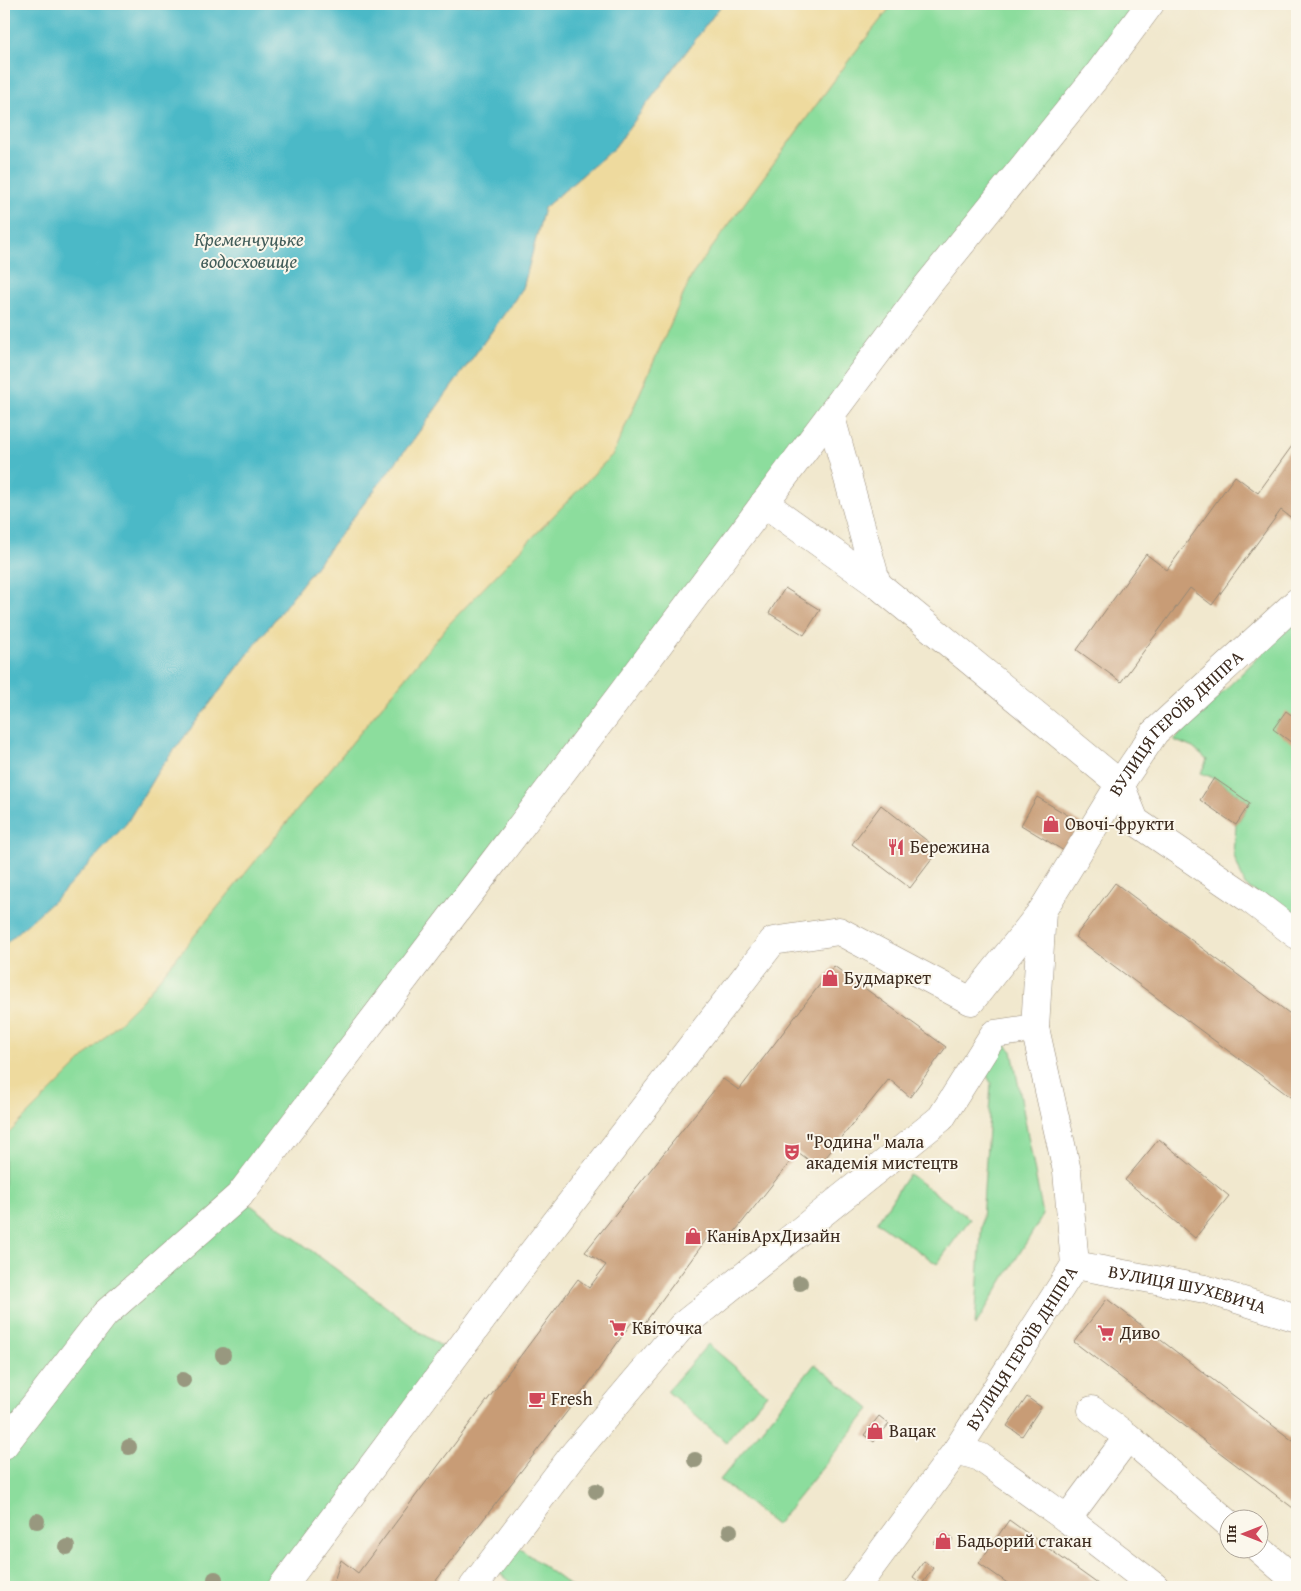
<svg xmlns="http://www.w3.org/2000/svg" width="1301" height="1591" font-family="'Gentium Book Plus',serif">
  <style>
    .green { fill: #8cdd9d; stroke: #64845e }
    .sand { fill: #eeda9e; stroke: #94825e }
    .water { fill: #4cb9c7; stroke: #447272 }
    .building { fill: #c89c76 }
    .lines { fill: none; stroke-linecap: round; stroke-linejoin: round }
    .minor-casing { stroke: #968976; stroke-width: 29 }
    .minor { stroke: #fff; stroke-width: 28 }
    .tree { fill: #98987f }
    .labels { text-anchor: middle; stroke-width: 4; stroke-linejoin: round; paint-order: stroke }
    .street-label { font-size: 18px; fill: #3b2a1e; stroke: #fbf7ec }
    .poi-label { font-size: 18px; fill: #3b2a1e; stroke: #fbf7ec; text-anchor: start }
    .water-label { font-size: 19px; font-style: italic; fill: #415c59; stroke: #fbf7ec }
  </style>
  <rect width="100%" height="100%" fill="#fbf7ec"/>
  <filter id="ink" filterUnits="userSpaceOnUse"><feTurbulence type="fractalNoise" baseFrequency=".02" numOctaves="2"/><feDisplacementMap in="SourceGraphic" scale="10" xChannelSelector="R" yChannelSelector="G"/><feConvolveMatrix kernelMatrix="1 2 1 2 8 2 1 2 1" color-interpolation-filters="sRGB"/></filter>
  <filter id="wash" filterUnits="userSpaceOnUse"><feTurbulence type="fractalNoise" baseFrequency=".0096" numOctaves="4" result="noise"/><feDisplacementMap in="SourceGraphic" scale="20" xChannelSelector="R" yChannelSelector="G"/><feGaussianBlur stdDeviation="1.12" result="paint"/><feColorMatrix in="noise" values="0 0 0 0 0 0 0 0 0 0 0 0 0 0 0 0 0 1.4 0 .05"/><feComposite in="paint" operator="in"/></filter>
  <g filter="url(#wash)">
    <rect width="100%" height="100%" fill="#f1e8ce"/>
    <!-- green -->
    <path class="green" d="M722 4H1150L240 1197 421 1333 455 1355 282 1587H4V945L16 935Z
      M1297 619V923L1245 885 1234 856 1236 825 1250 803 1214 778 1201 773 1207 760 1193 748 1174 740Z
      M1001 1040 1012 1051 1043 1215 975 1326 991 1083 983 1069Z
      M909 1174 970 1219 937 1264 877 1222Z
      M708 1344 767 1394 726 1442 667 1391Z
      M815 1364 870 1409 776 1525 720 1480Z
      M515 1545 572 1587H517L497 1571Z"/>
    <!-- sand -->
    <path class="sand" d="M722 4H893L852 56 692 275 613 454 449 624 141 1001 4 1138V945L126 824 158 771 413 440 523 288 544 208 614 148Z"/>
    <!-- water -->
    <path class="water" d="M4 4H722L614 148 544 208 523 288 413 440 158 771 126 824 62 893 4 945Z"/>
    <g id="blocks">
      <!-- building -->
      <path class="building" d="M1297 439V522L1281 510 1212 605 1190 588 1121 682 1077 650 1146 554 1167 570 1235 476 1258 493Z
        M785 588 820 610 804 635 769 613Z
        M1286 711 1297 719V742L1295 745 1273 729Z
        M1214 778 1250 803 1236 825 1200 800Z
        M1037 797 1081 823 1064 851 1021 825Z
        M881 805 939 850 910 888 852 844Z
        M1115 883 1297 1019V1102L1075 937Z
        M834 966 946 1047 910 1097 889 1079 818 1167 798 1152 725 1244 711 1233 641 1328 632 1322 587 1386 431 1587H332L341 1560 358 1573 578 1279 589 1288 606 1265 585 1252 723 1079 739 1090Z
        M1159 1139 1229 1196 1195 1238 1125 1180Z
        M1107 1299 1297 1444V1511L1074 1342Z
        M1027 1397 1041 1407 1022 1436 1007 1426Z
        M879 1416 889 1424 874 1442 864 1435Z
        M1009 1520 1102 1587H1013L979 1563Z
        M943 1532 953 1539 944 1550 934 1543Z
        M924 1561 933 1568 922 1584 913 1577Z"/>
    </g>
  </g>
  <g filter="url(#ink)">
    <use href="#blocks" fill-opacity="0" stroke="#968976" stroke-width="1"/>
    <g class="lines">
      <!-- minor casing -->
      <g class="minor-casing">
        <g id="minor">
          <path d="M831 417 877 584"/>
          <path d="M764 503 877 584 1120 784 1135 821 1251 900 1297 935"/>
          <path id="s1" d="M1075 1265 1205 1289 1297 1318"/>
          <path d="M1092 1410 1128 1437 1228 1523"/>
          <path d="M4 1445 105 1314 239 1196 620 696 927 286 1096 77 1150 4"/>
          <path d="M957 1450 980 1457 1067 1519 1155 1587"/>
          <path d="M1067 1519 1128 1437"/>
          <path d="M1258 1548 1297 1582"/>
          <path d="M282 1587 516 1274 773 941 839 931 971 1001 1042 911"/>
          <path d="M473 1587 573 1455 682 1326 941 1118 994 1034 1035 1028"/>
          <path id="s2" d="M856 1587 957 1450 1075 1265 1067 1171 1035 1028 1042 911 1120 784 1155 732 1297 602"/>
        </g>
      </g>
      <!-- minor -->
      <use href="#minor" class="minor"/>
    </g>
    <!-- trees -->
    <g class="tree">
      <circle cx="800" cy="1283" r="8"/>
      <circle cx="223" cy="1355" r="8"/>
      <circle cx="183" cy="1380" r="8"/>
      <circle cx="129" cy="1447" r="8"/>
      <circle cx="695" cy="1460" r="8"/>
      <circle cx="596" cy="1491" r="8"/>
      <circle cx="37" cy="1521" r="8"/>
      <circle cx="730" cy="1531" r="8"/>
      <circle cx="67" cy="1547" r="8"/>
      <circle cx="215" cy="1579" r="8"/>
    </g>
  </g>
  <!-- icons -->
  <defs>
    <g id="shop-bare" transform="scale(1.35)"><path d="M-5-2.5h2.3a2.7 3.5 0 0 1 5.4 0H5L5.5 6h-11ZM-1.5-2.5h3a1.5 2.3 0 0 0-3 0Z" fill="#d1495b" stroke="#fbf7ec" stroke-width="2.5" paint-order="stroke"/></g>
    <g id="restaurant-bare" transform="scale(1.35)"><path d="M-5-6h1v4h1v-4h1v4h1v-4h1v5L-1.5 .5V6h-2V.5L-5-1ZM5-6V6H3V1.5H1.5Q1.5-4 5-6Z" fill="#d1495b" stroke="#fbf7ec" stroke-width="2.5" paint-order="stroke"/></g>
    <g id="theatre-bare" transform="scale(1.35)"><path d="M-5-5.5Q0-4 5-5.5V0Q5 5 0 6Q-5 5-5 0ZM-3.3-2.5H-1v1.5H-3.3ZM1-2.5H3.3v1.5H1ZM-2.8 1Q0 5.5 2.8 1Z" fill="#d1495b" stroke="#fbf7ec" stroke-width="2.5" paint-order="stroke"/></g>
    <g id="supermarket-bare" transform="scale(1.35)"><path d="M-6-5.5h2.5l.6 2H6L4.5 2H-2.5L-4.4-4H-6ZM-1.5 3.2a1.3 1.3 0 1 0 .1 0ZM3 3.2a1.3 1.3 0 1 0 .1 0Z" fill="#d1495b" stroke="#fbf7ec" stroke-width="2.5" paint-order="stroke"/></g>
    <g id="cafe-bare" transform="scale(1.35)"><path d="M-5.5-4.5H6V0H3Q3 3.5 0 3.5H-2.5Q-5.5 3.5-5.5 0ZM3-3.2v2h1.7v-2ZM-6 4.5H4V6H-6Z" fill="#d1495b" stroke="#fbf7ec" stroke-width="2.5" paint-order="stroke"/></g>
  </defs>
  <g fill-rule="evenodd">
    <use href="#shop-bare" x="1051" y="824"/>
    <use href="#restaurant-bare" x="896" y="847"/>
    <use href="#shop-bare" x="830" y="978"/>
    <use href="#theatre-bare" x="792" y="1152"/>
    <use href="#shop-bare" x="693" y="1236"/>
    <use href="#supermarket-bare" x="618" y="1328"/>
    <use href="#supermarket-bare" x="1106" y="1333"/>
    <use href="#cafe-bare" x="537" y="1399"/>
    <use href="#shop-bare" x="875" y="1431"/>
    <use href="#shop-bare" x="943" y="1541"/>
  </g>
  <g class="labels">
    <!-- street labels -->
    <g class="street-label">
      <text dy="6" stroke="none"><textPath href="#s2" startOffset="980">ВУЛИЦЯ ГЕРОЇВ ДНІПРА</textPath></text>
      <text dy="6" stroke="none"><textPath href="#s1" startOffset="115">ВУЛИЦЯ ШУХЕВИЧА</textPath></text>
      <text dy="6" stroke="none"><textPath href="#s2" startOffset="291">ВУЛИЦЯ ГЕРОЇВ ДНІПРА</textPath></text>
    </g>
    <!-- poi labels -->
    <g class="poi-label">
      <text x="1065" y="830">Овочі-фрукти</text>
      <text x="910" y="853">Бережина</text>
      <text x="844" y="984">Будмаркет</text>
      <text x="806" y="1148">"Родина" мала<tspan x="806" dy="21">академія мистецтв</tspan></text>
      <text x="707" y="1242">КанівАрхДизайн</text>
      <text x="632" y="1334">Квіточка</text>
      <text x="1120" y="1339">Диво</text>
      <text x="551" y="1405">Fresh</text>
      <text x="889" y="1437">Вацак</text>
      <text x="957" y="1547">Бадьорий стакан</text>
    </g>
    <!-- water labels -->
    <g class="water-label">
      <text x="249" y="246">Кременчуцьке<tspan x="249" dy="22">водосховище</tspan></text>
    </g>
  </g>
  <!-- margin -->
  <rect width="1301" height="1591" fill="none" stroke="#fbf7ec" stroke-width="20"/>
  <!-- north arrow -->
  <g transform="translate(1244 1534) rotate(270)"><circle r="24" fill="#fbf7ec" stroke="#aea59a"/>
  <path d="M0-4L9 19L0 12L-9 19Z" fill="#d1495b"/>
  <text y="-8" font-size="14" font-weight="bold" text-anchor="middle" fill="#3b2a1e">Пн</text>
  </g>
</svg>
